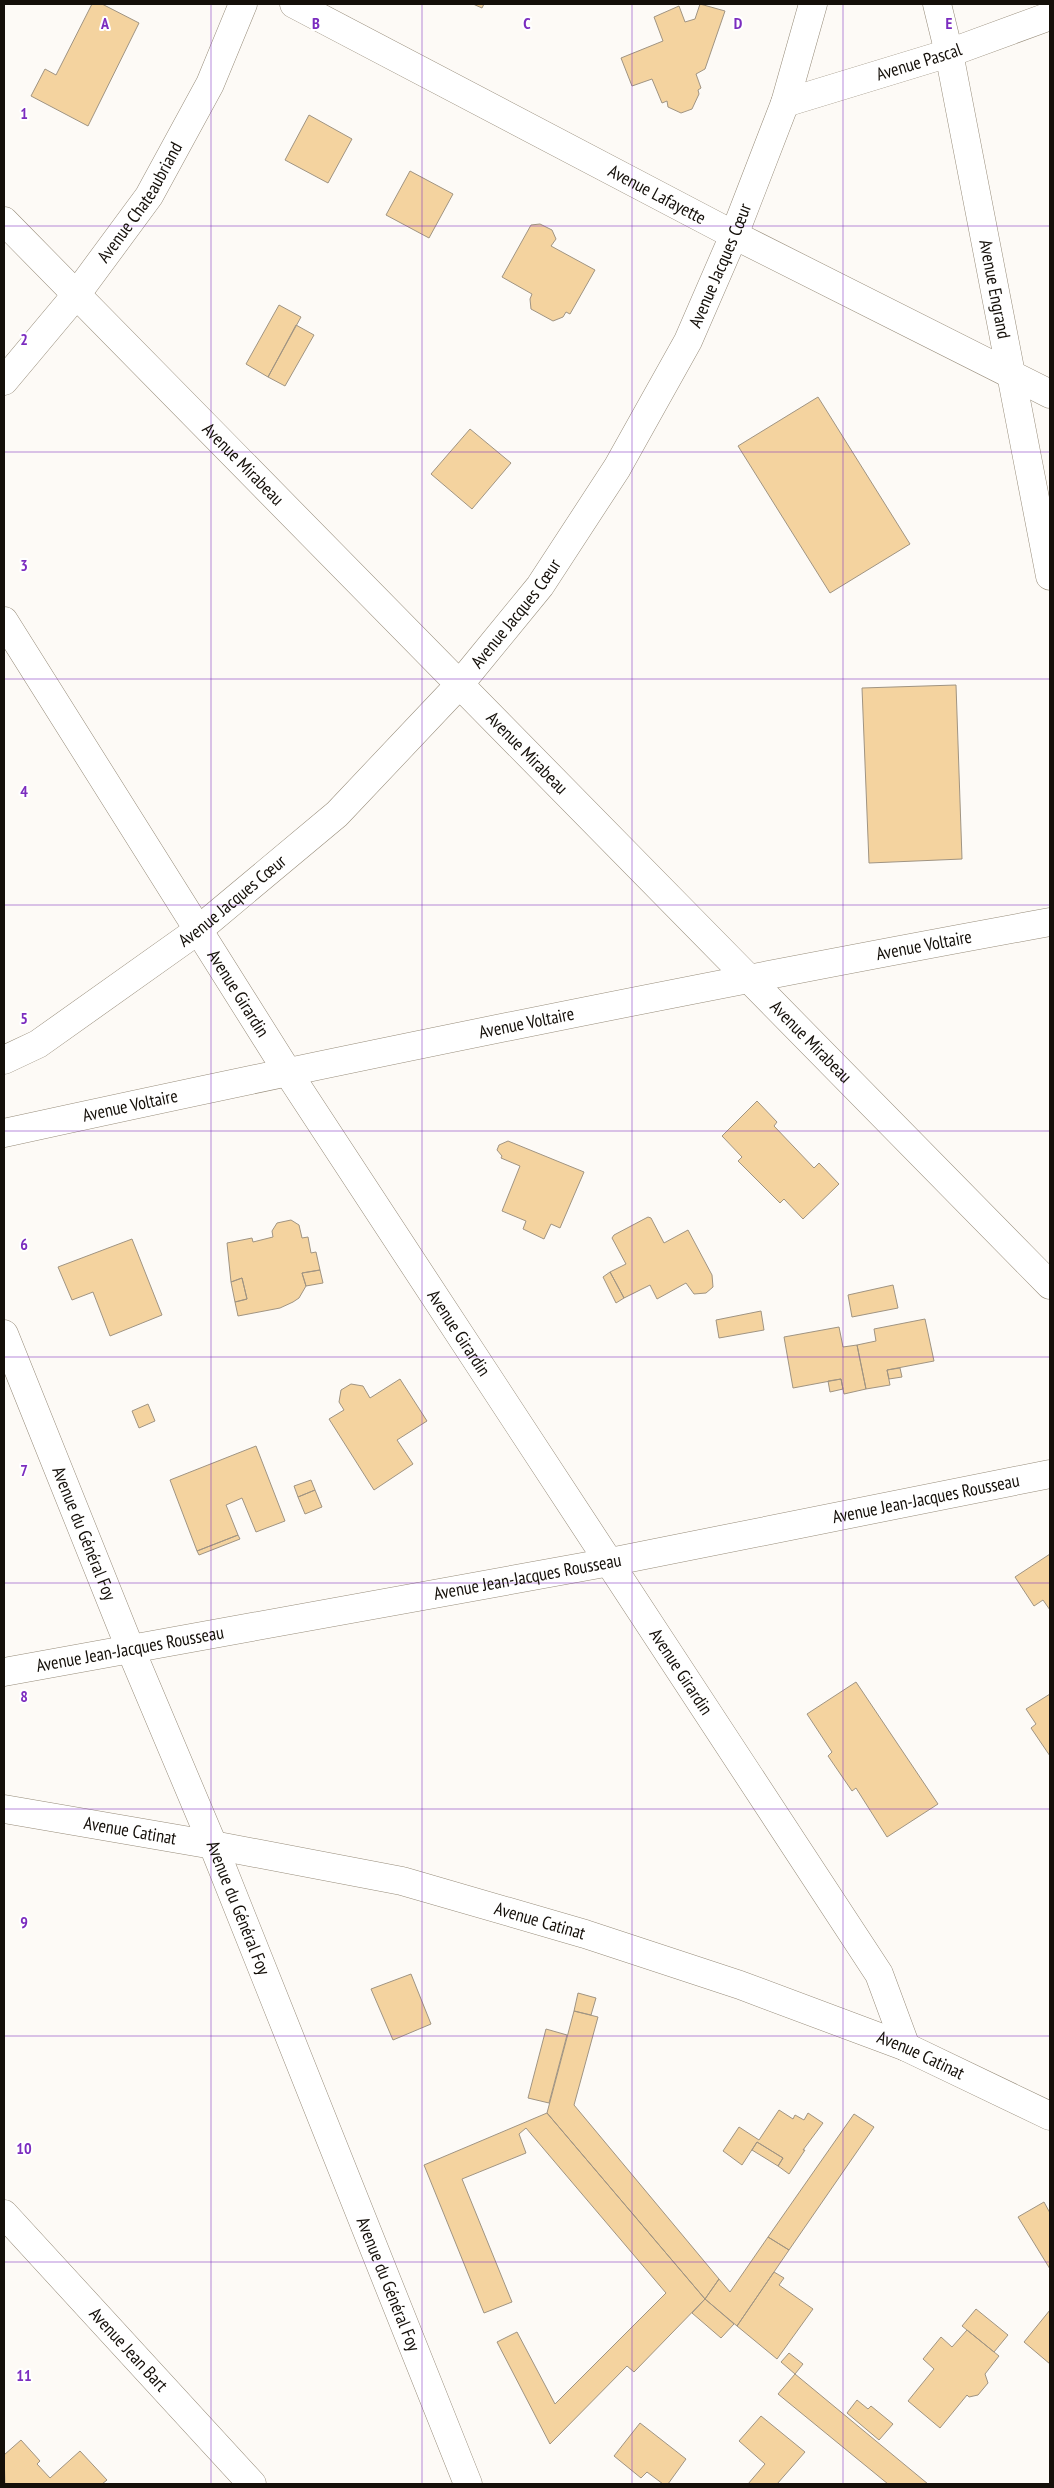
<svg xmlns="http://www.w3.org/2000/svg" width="1054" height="2488" font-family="'PT Sans Narrow',sans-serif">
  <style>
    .building { fill: #f4d39f; stroke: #a09482 }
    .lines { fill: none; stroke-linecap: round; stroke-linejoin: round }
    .minor-casing { stroke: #978c7a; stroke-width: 29 }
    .minor { stroke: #fff; stroke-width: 28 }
    .grid { fill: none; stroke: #7b2cbf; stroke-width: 1; stroke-opacity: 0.55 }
    .labels { text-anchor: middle; stroke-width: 4; stroke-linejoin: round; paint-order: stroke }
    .street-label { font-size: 18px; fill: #140f09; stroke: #fff }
    .grid-label { font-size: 16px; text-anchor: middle; font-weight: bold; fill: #7b2cbf; stroke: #fff; stroke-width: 4; stroke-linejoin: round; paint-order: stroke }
  </style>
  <rect width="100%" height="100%" fill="#fdfaf6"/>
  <!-- building -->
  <path class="building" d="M92 4H102L139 23 88 126 31 96 45 69 56 75Z
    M473 4H484L482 8Z
    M700 4 725 11 705 69 696 74 701 88 698 90 699 94 692 109 681 113 668 107 667 101 662 103 652 79 632 86 621 58 663 41 654 17 679 6 685 22 695 19Z
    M309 115 352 139 328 183 285 160Z
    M410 171 453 194 429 238 386 215Z
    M540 224 552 230 556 239 551 246 595 270 570 314 566 312 563 317 553 321 531 309 530 299 532 294 502 277 531 225Z
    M279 305 301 317 268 377 246 364Z
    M296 325 314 335 285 386 268 377Z
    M818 397 910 544 830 593 738 446Z
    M470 429 511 463 472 509 431 474Z
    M956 685 962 859 869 863 862 688Z
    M757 1101 777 1122 774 1126 814 1168 819 1163 839 1184 803 1219 784 1199 780 1203 738 1161 742 1157 722 1136Z
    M508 1141 584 1172 560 1228 551 1224 544 1239 523 1229 526 1221 502 1211 520 1166 501 1158 502 1156 497 1150 499 1145Z
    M648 1217 651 1218 664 1243 688 1230 712 1275 713 1287 706 1293 694 1294 686 1283 657 1299 650 1285 624 1298 610 1272 626 1264 612 1238 614 1235Z
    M291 1220 299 1225 302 1238 308 1237 311 1253 316 1252 320 1270 302 1273 306 1286 299 1298 293 1302 280 1308 238 1316 235 1302 247 1299 242 1278 231 1282 227 1243 252 1238 253 1242 273 1237 272 1231 277 1223Z
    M132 1239 162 1315 110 1336 93 1292 72 1300 58 1267Z
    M320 1270 323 1283 306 1286 302 1273Z
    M610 1272 624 1298 616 1303 603 1277Z
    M242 1278 247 1299 235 1302 231 1282Z
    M893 1285 898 1308 852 1317 848 1295Z
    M761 1311 764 1330 719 1338 716 1320Z
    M925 1319 934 1361 887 1370 890 1385 866 1389 857 1345 876 1341 874 1329Z
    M839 1327 843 1347 857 1345 866 1389 844 1394 841 1379 793 1388 784 1337Z
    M900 1368 902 1377 889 1379 887 1370Z
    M400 1379 427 1421 397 1440 413 1464 374 1490 329 1419 344 1410 339 1402 341 1390 351 1384 363 1386 370 1398Z
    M841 1379 843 1389 830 1392 828 1381Z
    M148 1404 155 1421 139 1428 132 1411Z
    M256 1446 285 1521 256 1532 242 1498 226 1505 238 1535 197 1551 170 1480Z
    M311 1480 315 1490 298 1497 294 1486Z
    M315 1490 322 1507 305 1514 298 1497Z
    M238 1535 240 1539 199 1555 197 1551Z
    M1050 1554V1610L1043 1600 1034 1606 1015 1577Z
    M856 1682 938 1804 887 1837 856 1788 852 1791 828 1756 832 1752 807 1714Z
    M1050 1694V1756L1031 1728 1036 1724 1026 1709Z
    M411 1974 431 2024 393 2040 371 1989Z
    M578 1993 596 1998 591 2015 574 2011Z
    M574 2011 598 2017 574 2105 719 2279 705 2299 547 2113Z
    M546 2029 567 2035 549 2103 528 2098Z
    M779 2110 793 2119 795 2115 804 2120 808 2113 823 2123 803 2150H805L789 2174 778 2166 783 2158 757 2142 742 2165 723 2151 739 2127 759 2140Z
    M547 2113 705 2299 634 2372 627 2366 550 2444 497 2342 517 2332 555 2404 666 2293 526 2128 519 2134 526 2153 462 2179 512 2302 484 2313 424 2165Z
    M854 2114 874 2127 789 2250 768 2237Z
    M757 2142 783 2158 778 2166 752 2150Z
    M1044 2202 1050 2213V2269L1018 2217Z
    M768 2237 789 2250 737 2326 705 2299 719 2279 730 2292Z
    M774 2272 784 2278 779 2285 813 2309 777 2359 737 2326Z
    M705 2299 734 2324 721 2338 692 2313Z
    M976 2309 1008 2335 994 2352 962 2326Z
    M1050 2310V2364L1024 2342Z
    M967 2330 999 2356 985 2374 988 2383 978 2395 969 2397 967 2395 940 2428 908 2401 934 2369 923 2359 941 2337 952 2347Z
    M789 2353 803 2364 795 2374 781 2362Z
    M795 2374 928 2484H888L778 2394Z
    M857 2400 868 2409 871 2406 893 2424 879 2440 847 2413Z
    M761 2416 805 2452 777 2484H748L765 2464 739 2441Z
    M640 2423 686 2459 668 2484H663L647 2472 641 2478 614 2456Z
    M21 2440 40 2461 37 2464 50 2478 80 2451 107 2480 102 2484H5L4 2455Z"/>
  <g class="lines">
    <!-- minor casing -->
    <g class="minor-casing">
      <g id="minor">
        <path id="s1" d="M294 4 734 235 1050 394"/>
        <path id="s2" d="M937 4 949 53 1050 576"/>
        <path id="s3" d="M785 103 949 53 1050 16"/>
        <path id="s4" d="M4 221 1050 1285"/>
        <path id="s5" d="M4 381 76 295 149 196 210 84 243 4"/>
        <path id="s6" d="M4 621 287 1071 879 1974 906 2047"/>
        <path id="s7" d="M4 1060 38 1044 197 931 337 814 459 685 540 586 617 468 688 341 734 235 785 103 813 4"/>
        <path id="s8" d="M4 1133C352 1057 700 986 1050 922"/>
        <path id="s9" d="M4 1334 130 1648 213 1845 468 2484"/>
        <path id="s10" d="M4 1672 610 1562 1050 1474"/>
        <path id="s11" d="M4 1809 213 1845 402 1881 585 1934 740 1985 906 2047 1050 2116"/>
        <path id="s12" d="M4 2214 252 2484"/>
      </g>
    </g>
    <!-- minor -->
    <use href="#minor" class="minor"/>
  </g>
  <!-- grid -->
  <path class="grid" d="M211 4V2484M422 4V2484M632 4V2484M843 4V2484M4 226H1050M4 452H1050M4 679H1050M4 905H1050M4 1131H1050M4 1357H1050M4 1583H1050M4 1809H1050M4 2036H1050M4 2262H1050"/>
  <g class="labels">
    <!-- street labels -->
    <g class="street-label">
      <text dy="6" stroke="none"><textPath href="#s3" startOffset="140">Avenue Pascal</textPath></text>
      <text dy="6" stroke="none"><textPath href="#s1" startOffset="410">Avenue Lafayette</textPath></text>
      <text dy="6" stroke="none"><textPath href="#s5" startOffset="225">Avenue Chateaubriand</textPath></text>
      <text dy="6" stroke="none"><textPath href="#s7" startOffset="1089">Avenue Jacques Cœur</textPath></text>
      <text dy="6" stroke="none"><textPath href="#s2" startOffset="291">Avenue Engrand</textPath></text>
      <text dy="6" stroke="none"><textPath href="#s4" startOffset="341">Avenue Mirabeau</textPath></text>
      <text dy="6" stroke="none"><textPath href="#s7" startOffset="684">Avenue Jacques Cœur</textPath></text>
      <text dy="6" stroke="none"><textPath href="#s4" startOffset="746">Avenue Mirabeau</textPath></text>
      <text dy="6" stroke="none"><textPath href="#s7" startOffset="279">Avenue Jacques Cœur</textPath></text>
      <text dy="6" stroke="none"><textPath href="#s8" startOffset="939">Avenue Voltaire</textPath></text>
      <text dy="6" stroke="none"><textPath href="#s6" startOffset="440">Avenue Girardin</textPath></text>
      <text dy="6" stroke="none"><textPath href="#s8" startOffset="534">Avenue Voltaire</textPath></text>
      <text dy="6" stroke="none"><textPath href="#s4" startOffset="1151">Avenue Mirabeau</textPath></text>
      <text dy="6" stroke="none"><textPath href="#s8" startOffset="129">Avenue Voltaire</textPath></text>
      <text dy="6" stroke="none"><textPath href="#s6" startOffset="845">Avenue Girardin</textPath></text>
      <text dy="6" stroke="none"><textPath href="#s10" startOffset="938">Avenue Jean-Jacques Rousseau</textPath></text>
      <text dy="6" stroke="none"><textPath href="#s9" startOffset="215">Avenue du Général Foy</textPath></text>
      <text dy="6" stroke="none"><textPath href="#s10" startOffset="532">Avenue Jean-Jacques Rousseau</textPath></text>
      <text dy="6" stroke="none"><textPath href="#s10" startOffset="128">Avenue Jean-Jacques Rousseau</textPath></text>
      <text dy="6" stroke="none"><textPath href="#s6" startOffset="1250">Avenue Girardin</textPath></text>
      <text dy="6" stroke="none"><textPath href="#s11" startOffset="128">Avenue Catinat</textPath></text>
      <text dy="6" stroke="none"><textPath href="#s9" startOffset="620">Avenue du Général Foy</textPath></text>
      <text dy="6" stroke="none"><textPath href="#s11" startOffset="548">Avenue Catinat</textPath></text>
      <text dy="6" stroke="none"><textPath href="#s11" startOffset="952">Avenue Catinat</textPath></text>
      <text dy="6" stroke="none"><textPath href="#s9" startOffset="1025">Avenue du Général Foy</textPath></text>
      <text dy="6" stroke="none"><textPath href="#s12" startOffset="184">Avenue Jean Bart</textPath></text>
    </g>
  </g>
  <g class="grid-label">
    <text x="105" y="29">A</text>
    <text x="316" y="29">B</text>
    <text x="527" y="29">C</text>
    <text x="738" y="29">D</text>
    <text x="949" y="29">E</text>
    <text x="24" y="119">1</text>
    <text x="24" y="345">2</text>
    <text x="24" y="571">3</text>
    <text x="24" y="797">4</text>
    <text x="24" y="1024">5</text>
    <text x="24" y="1250">6</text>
    <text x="24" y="1476">7</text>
    <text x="24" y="1702">8</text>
    <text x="24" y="1928">9</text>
    <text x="24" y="2154">10</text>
    <text x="24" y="2381">11</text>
  </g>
  <!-- border -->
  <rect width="1054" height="2488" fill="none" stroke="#140f09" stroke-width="10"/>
</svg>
